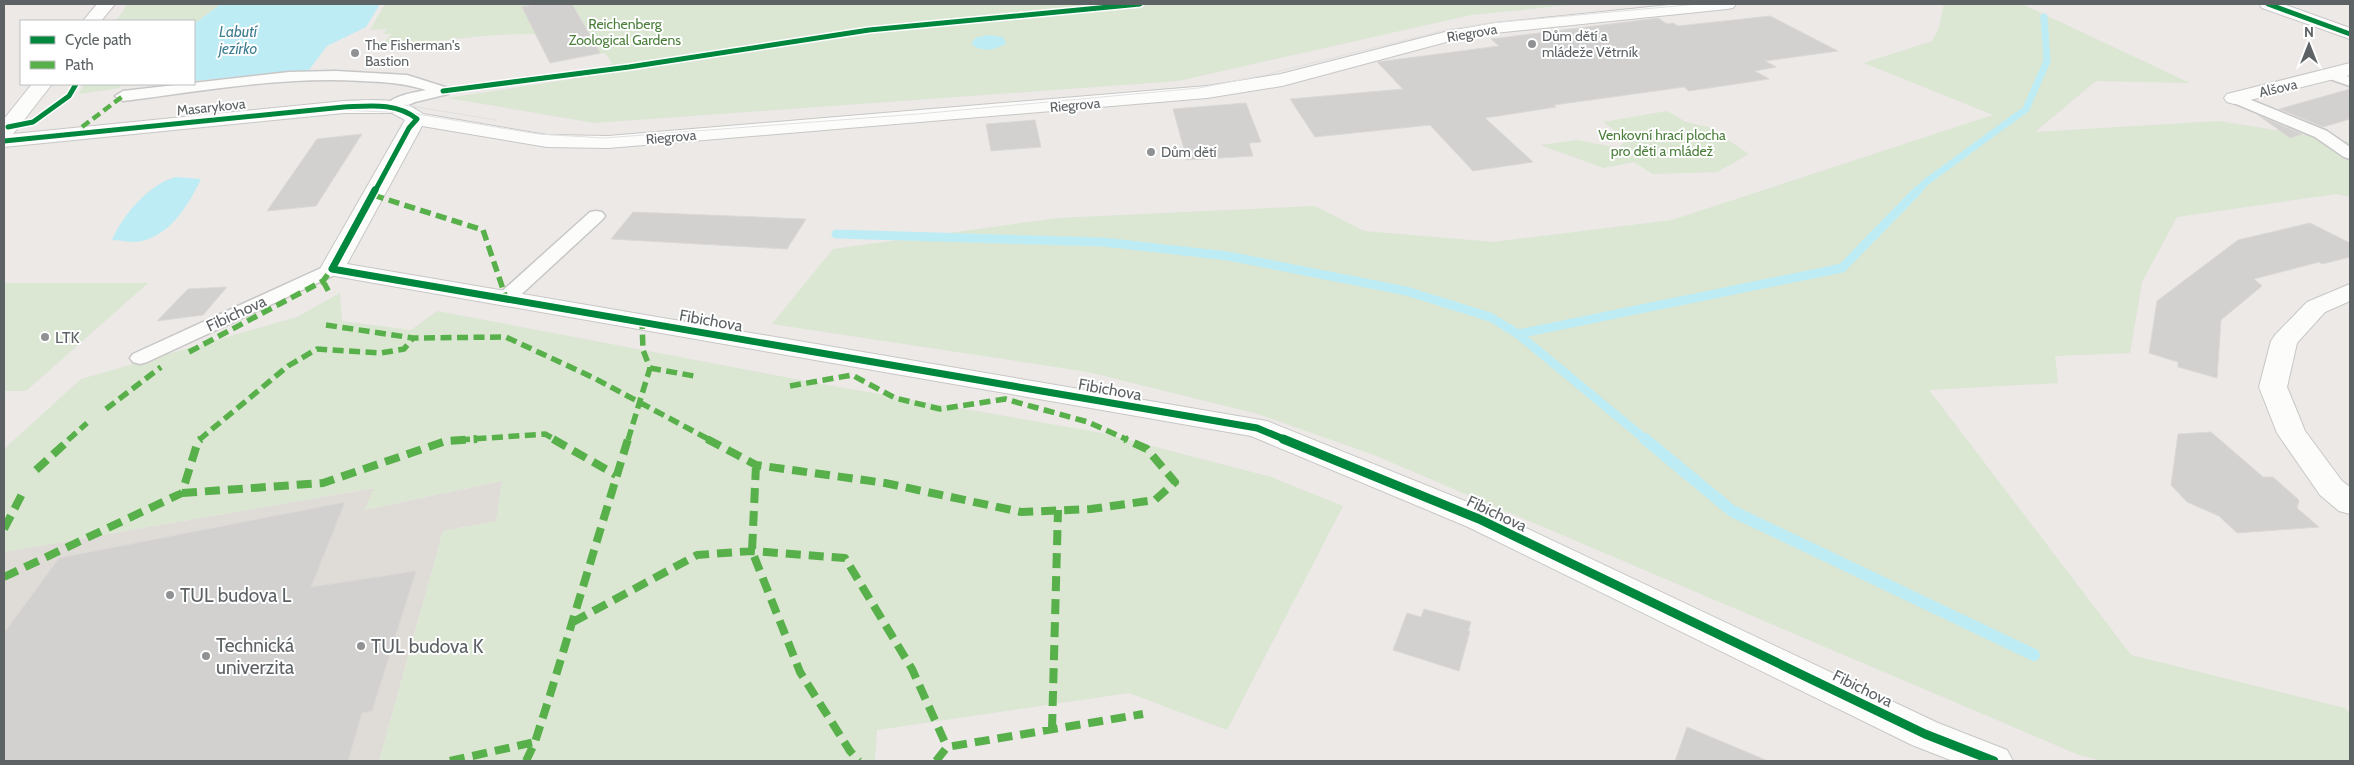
<svg xmlns="http://www.w3.org/2000/svg" width="2354" height="765" font-family="Cabin,sans-serif">
  <style>
    .education { fill: #dfdbd7 }
    .green { fill: #dbe6d3 }
    .water { fill: #beecf4 }
    .lines { fill: none; stroke-linecap: round; stroke-linejoin: round }
    .stream-far2 { stroke: #beecf4; stroke-width: 7 }
    .stream-far1 { stroke: #beecf4; stroke-width: 9 }
    .stream { stroke: #beecf4; stroke-width: 12 }
    .building { fill: #d3d0d0; stroke: #dbd8d6 }
    .lane-casing { stroke: #c8c7c7; stroke-width: 3 }
    .street-casing { stroke: #c8c7c7; stroke-width: 2 }
    .lane { fill: #fcfcfb; fill-rule: evenodd }
    .street { fill: #fcfcfb; fill-rule: evenodd }
    .tram { stroke: #e2e1e1; stroke-width: 1 }
    .quiet-far2 { stroke: #58b04a; stroke-width: 4.5; stroke-dasharray: 9 4.5; stroke-linecap: butt }
    .quiet-far1 { stroke: #58b04a; stroke-width: 5.5; stroke-dasharray: 11 5.5; stroke-linecap: butt }
    .quiet { stroke: #58b04a; stroke-width: 8; stroke-dasharray: 15 8; stroke-linecap: butt }
    .cycleway-far2-casing { stroke: #fff; stroke-width: 8 }
    .cycleway-far1-casing { stroke: #fff; stroke-width: 10 }
    .cycleway-casing { stroke: #fff; stroke-width: 12 }
    .cycleway-far2 { stroke: #00873e; stroke-width: 5 }
    .cycleway-far1 { stroke: #00873e; stroke-width: 7 }
    .cycleway { stroke: #00873e; stroke-width: 9 }
    .poi-dot { fill: #8f9192; stroke: #fff; stroke-width: 2 }
    .labels { text-anchor: middle; stroke-width: 4; stroke-linejoin: round; paint-order: stroke }
    .far-park-label { font-size: 14px; fill: #4a7e3a; stroke: #fff }
    .far-street-label { font-size: 14px; fill: #5d6264; stroke: #fff }
    .far-poi-label { font-size: 14px; fill: #5d6264; stroke: #fff; text-anchor: start }
    .far-water-label { font-size: 15px; font-style: italic; fill: #3f7e90; stroke: #fff }
    .street-label { font-size: 16px; fill: #5d6264; stroke: #fff }
    .poi-label { font-size: 16px; fill: #5d6264; stroke: #fff; text-anchor: start }
    .near-poi-label { font-size: 19px; fill: #5d6264; stroke: #fff; text-anchor: start }
  </style>
  <rect width="100%" height="100%" fill="#ece9e7"/>
  <!-- education -->
  <path class="education" d="M502 481 496 521 443 531 379 761H4V552L375 488 365 510Z"/>
  <!-- green -->
  <path class="green" d="M128 4H221L194 24V21H116Z
    M385 4H1579L1471 15 1178 81 594 123 448 98 585 77 612 63 605 53 550 63 535 34C483 33 433 44 381 45L392 34H383L387 29 370 30Z
    M1944 4H2022L2190 83 2096 81 2035 132 2219 121 2350 142V197L2336 194 2177 217 2142 282 2130 353 2055 356 2058 383 1929 390 2131 655 2345 708 2350 713V761H2104L2079 755 1374 455 1258 414 1088 372 772 324 833 249 1058 218 1315 206 1364 231 1494 242 1672 220 1993 115 1864 63 1932 41 1939 28Z
    M84 84H121L120 88 79 94Z
    M1667 111 1686 122 1708 127 1749 154 1717 172 1653 174 1634 162 1604 168 1540 145 1577 140 1619 148 1627 139 1603 122Z
    M4 283H148L26 391H4Z
    M340 293 342 321 411 330 437 311 816 383 1102 433 1271 477 1343 506 1227 730 1129 693 877 730 875 761H379L443 531 496 521 502 481 364 510 374 488 4 552V449L81 379 297 317Z"/>
  <!-- water -->
  <path class="water" d="M221 4H380L366 27 327 46 309 70 194 81V24Z
    M987 35 1003 37 1006 43C997 51 980 52 971 44L975 38Z
    M176 177 201 179C188 206 169 238 136 242 128 242 119 240 112 240 122 216 150 183 176 177Z"/>
  <g class="lines">
    <!-- stream-far2 -->
    <path class="stream-far2" d="M1917 191 1926 182 2026 109 2047 61 2044 17"/>
    <!-- stream-far1 -->
    <path class="stream-far1" d="M836 234 1103 242 1228 256 1406 291 1490 317 1518 334 1842 268 1918 190
      M1518 334 1646 440"/>
    <!-- stream -->
    <path class="stream" d="M1645 439 1732 511 2034 655"/>
  </g>
  <!-- building -->
  <path class="building" d="M540 4H572L600 53 550 63 522 7Z
    M1770 16 1838 51 1765 61 1776 67 1755 71 1769 79 1689 91 1684 87 1554 105 1556 107 1485 118 1533 162 1473 171 1430 125 1315 137 1290 99 1403 89 1377 62 1499 46 1491 39 1658 18 1667 24 1673 23 1678 26Z
    M2350 89V119L2323 127 2279 109Z
    M1246 103 1261 142 1249 143 1253 156 1187 160 1173 109Z
    M2258 115 2302 134 2290 138Z
    M1035 120 1041 147 991 151 986 124Z
    M362 134 316 206 267 211 317 139Z
    M633 212 806 219 787 249 611 239Z
    M2310 223 2350 243V257L2322 264 2319 262 2254 279 2262 286 2221 320 2217 378 2178 367V362L2149 353 2157 301 2238 240Z
    M227 287 203 315 157 321 188 289Z
    M2211 432 2263 477H2273L2299 500 2297 508 2319 527 2237 533 2219 516 2187 502 2171 485 2178 434Z
    M345 502 311 587 416 571 372 711 362 713 348 761H4V633L59 558Z
    M1424 609 1471 622 1468 631H1470L1459 671 1393 650 1407 613 1421 617Z
    M1687 727 1768 761H1675Z"/>
  <g class="lines">
    <!-- lane casing -->
    <g class="lane-casing">
      <path id="lane" d="M336 71 407 75 448 88 451 91 448 94 415 102 392 112 384 107C393 95 413 93 426 90 404 83 384 82 362 81 282 76 202 91 123 101L115 96 123 91 289 72Z
        M2332 71 2350 77V86L2327 78 2325 75 2327 72Z
        M2234 93 2327 131 2350 147V159L2344 157 2315 137 2229 101 2226 98Z
        M596 211 602 212 605 216 602 220 513 302 506 304 499 302 496 298 499 294 590 212Z
        M332 263 339 265 341 269 339 273 147 362 140 364 133 362 130 358 133 354Z"/>
    </g>
    <!-- street casing -->
    <g class="street-casing">
      <path id="street" d="M97 4H115L101 21H83Z
        M1679 4H1736L1733 8 1727 9 1494 33 1450 41 1282 86 1207 98 608 148 547 147 422 126 347 264 1267 421 1490 511 1938 723 2007 750 2013 761H1953L1912 745 1468 527 1251 436 323 274 320 269 405 120 392 113H344L4 147V119L32 84H52L13 134 344 101C371 100 401 96 423 114L547 135 608 136 1207 86 1281 74 1449 31 1494 23Z
        M2259 4H2283L2350 28V39L2262 8Z
        M2350 63V75L2234 104 2227 102 2224 98 2227 94Z
        M2350 284V301L2325 312 2297 343 2287 387 2305 431 2342 481 2350 487V514L2339 511 2320 495 2277 433 2259 387 2271 341 2275 335 2307 302Z"/>
    </g>
    <!-- lane -->
    <use href="#lane" class="lane"/>
    <!-- street -->
    <use href="#street" class="street"/>
    <!-- tram -->
    <path class="tram" d="M405 105 496 120
      M4 143 340 110 411 113 538 134 604 138 918 114 1199 88 1260 76 1446 30 1491 23 1698 4"/>
    <!-- quiet-far2 -->
    <path class="quiet-far2" d="M82 127 123 96"/>
    <!-- quiet-far1 -->
    <path class="quiet-far1" d="M373 195 483 230 506 298
      M323 281 330 294
      M326 325 413 338 506 337 594 378 710 440
      M189 352 323 281 332 269
      M650 368 694 376
      M790 386 852 375 895 398 940 409 1005 399 1088 422 1128 440
      M106 409 161 367
      M68 440 87 423
      M199 440 288 366 317 349 381 353 404 349 413 338
      M459 440 545 434 556 440
      M628 440 650 368 643 350 642 322"/>
    <!-- quiet -->
    <path class="quiet" d="M553 439 616 475
      M707 439 756 465 885 483 1021 512 1091 509 1155 500 1175 482 1147 449 1125 439
      M756 465 752 551 800 672 850 751 859 761
      M36 470 70 439
      M182 493 323 483 446 441 477 439
      M4 529 22 494
      M4 577 182 493 198 441 201 439
      M573 622 697 555 752 551 845 558 912 669 947 747
      M1052 729 1058 510
      M450 761 535 742
      M526 761 535 742 550 695 628 439
      M936 761 947 747 1143 714"/>
    <!-- cycleway-far2 casing -->
    <g class="cycleway-far2-casing">
      <path id="cycleway-far2" d="M2268 4 2350 34
        M443 91 629 67 869 30 1140 4
        M8 127 33 122 69 96 76 84
        M4 141 344 107C369 106 396 102 417 119L409 128 375 191"/>
    </g>
    <!-- cycleway-far1 casing -->
    <g class="cycleway-far1-casing">
      <path id="cycleway-far1" d="M375 190 332 269 1257 428 1286 440"/>
    </g>
    <!-- cycleway casing -->
    <g class="cycleway-casing">
      <path id="cycleway" d="M1283 439 1479 519 1925 734 1994 761"/>
    </g>
    <!-- cycleway-far2 -->
    <use href="#cycleway-far2" class="cycleway-far2"/>
    <!-- cycleway-far1 -->
    <use href="#cycleway-far1" class="cycleway-far1"/>
    <!-- cycleway -->
    <use href="#cycleway" class="cycleway"/>
  </g>
  <!-- markers -->
  <g class="poi-dot">
    <circle cx="1532" cy="44" r="5"/>
    <circle cx="355" cy="53" r="5"/>
    <circle cx="1151" cy="152" r="5"/>
    <circle cx="45" cy="337" r="5"/>
    <circle cx="170" cy="595" r="5"/>
    <circle cx="361" cy="646" r="5"/>
    <circle cx="206" cy="656" r="5"/>
  </g>
  <g class="labels">
    <!-- far-park labels -->
    <g class="far-park-label">
      <text x="625" y="29">Reichenberg<tspan x="625" dy="16">Zoological Gardens</tspan></text>
      <text x="1662" y="140">Venkovní hrací plocha<tspan x="1662" dy="16">pro děti a mládež</tspan></text>
    </g>
    <!-- far-street labels -->
    <g class="far-street-label">
      <text transform="translate(1472 33) rotate(-10)" y="5">Riegrova</text>
      <text transform="translate(2278 88) rotate(-13)" y="5">Alšova</text>
      <text transform="translate(1075 105) rotate(-5)" y="5">Riegrova</text>
      <text transform="translate(211 107) rotate(-6)" y="5">Masarykova</text>
      <text transform="translate(671 137) rotate(-5)" y="5">Riegrova</text>
    </g>
    <!-- far-poi labels -->
    <g class="far-poi-label">
      <text x="1542" y="41">Dům dětí a<tspan x="1542" dy="16">mládeže Větrník</tspan></text>
      <text x="365" y="50">The Fisherman's<tspan x="365" dy="16">Bastion</tspan></text>
      <text x="1161" y="157">Dům dětí</text>
    </g>
    <!-- far-water labels -->
    <g class="far-water-label">
      <text x="238" y="37">Labutí<tspan x="238" dy="17">jezírko</tspan></text>
    </g>
    <!-- street labels -->
    <g class="street-label">
      <text transform="translate(236 313) rotate(-25)" y="6">Fibichova</text>
      <text transform="translate(711 320) rotate(10)" y="6">Fibichova</text>
      <text transform="translate(1110 389) rotate(10)" y="6">Fibichova</text>
      <text transform="translate(1497 513) rotate(25)" y="6">Fibichova</text>
      <text transform="translate(1863 688) rotate(26)" y="6">Fibichova</text>
    </g>
    <!-- poi labels -->
    <g class="poi-label">
      <text x="55" y="343">LTK</text>
    </g>
    <!-- near-poi labels -->
    <g class="near-poi-label">
      <text x="180" y="602">TUL budova L</text>
      <text x="216" y="652">Technická<tspan x="216" dy="22">univerzita</tspan></text>
      <text x="371" y="653">TUL budova K</text>
    </g>
  </g>
  <!-- border -->
  <rect width="2354" height="765" fill="none" stroke="#5d6264" stroke-width="10"/>
  <!-- legend -->
  <rect x="20" y="20" width="175" height="65" fill="#ffffff" stroke="#bec0c1"/>
  <rect x="30" y="36" width="25" height="8" fill="#00873e" stroke="#bec0c1"/>
  <text x="65" y="45" font-size="15" fill="#5d6264">Cycle path</text>
  <rect x="30" y="61" width="25" height="8" fill="#58b04a" stroke="#bec0c1"/>
  <text x="65" y="70" font-size="15" fill="#5d6264">Path</text>
  <!-- north arrow -->
  <g transform="translate(2309 45)" stroke="#ffffff" stroke-width="4" paint-order="stroke">
  <path d="M0-4L9 19L0 12L-9 19Z" fill="#5d6264"/>
  <text y="-8" font-size="14" font-weight="bold" text-anchor="middle" fill="#5d6264">N</text>
  </g>
</svg>
